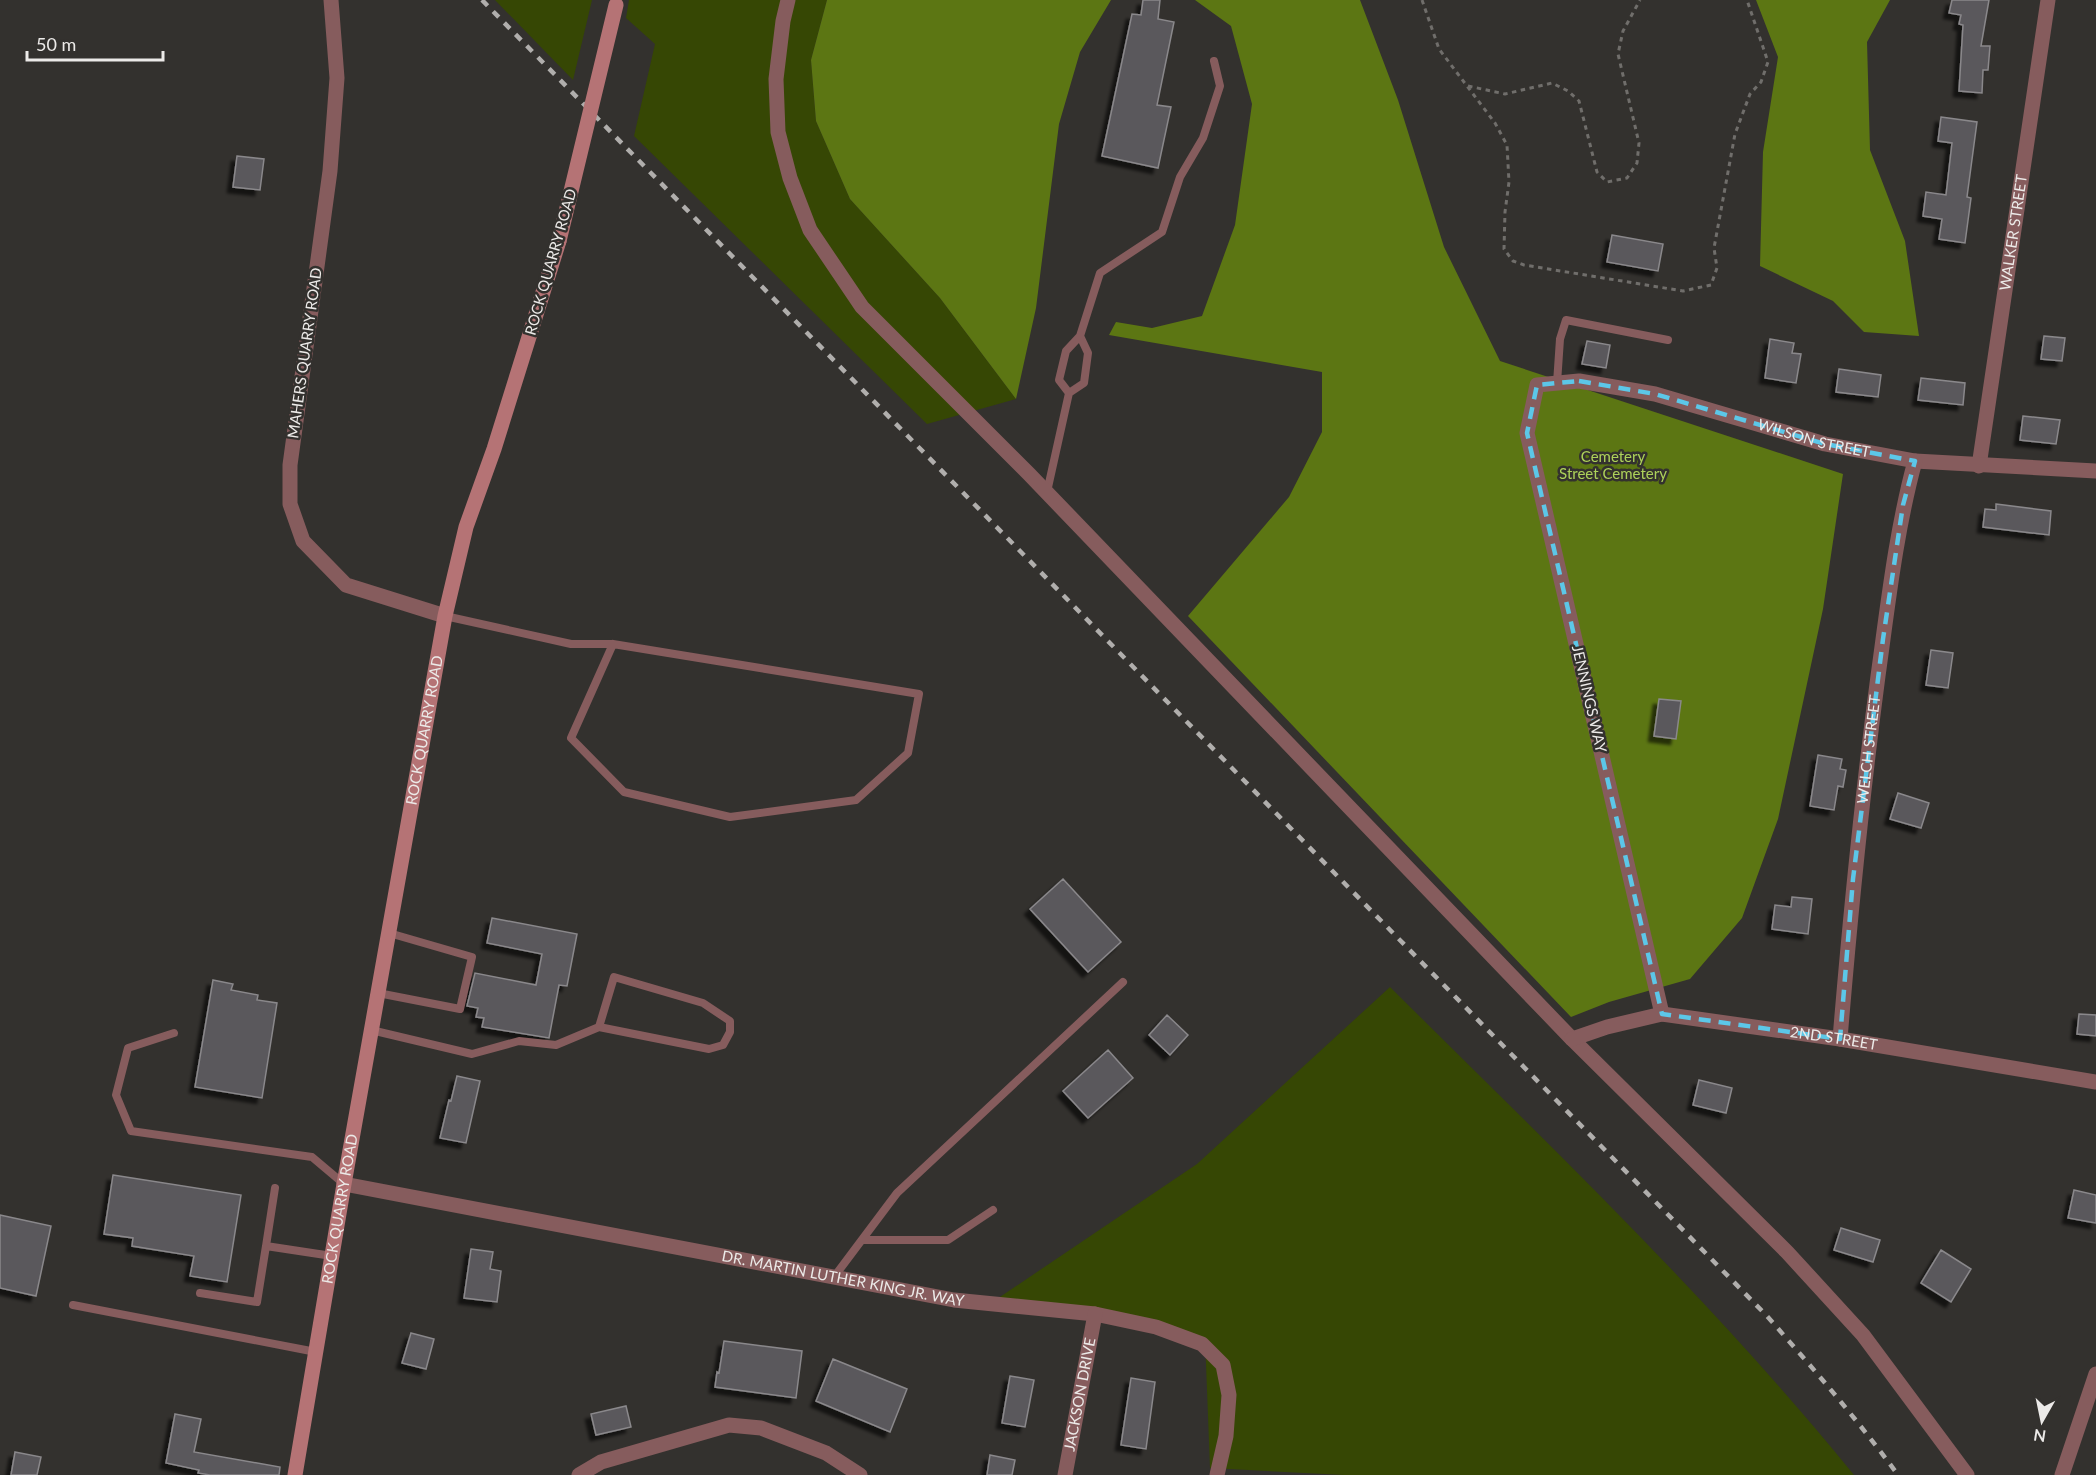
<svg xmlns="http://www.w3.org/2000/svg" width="2096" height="1475" font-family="Lato,sans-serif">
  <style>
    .green { fill: #364704 }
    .forest { fill: #5c7613 }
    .building { fill: #5a585c; stroke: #8a888b; stroke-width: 1.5; filter: url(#shadow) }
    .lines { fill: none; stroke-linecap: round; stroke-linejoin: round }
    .path { stroke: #706e6b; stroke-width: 3; stroke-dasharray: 4.5 4.5; stroke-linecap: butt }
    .lane { stroke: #865c5d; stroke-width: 8 }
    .street { stroke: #865c5d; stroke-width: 15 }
    .secondary { stroke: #b57375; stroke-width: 15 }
    .rail { stroke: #b0aeac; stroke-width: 4.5; stroke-dasharray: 8 8; stroke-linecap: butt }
    .secondary-bridge { stroke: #b57375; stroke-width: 15 }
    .marked { fill: none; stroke: #5cc7e8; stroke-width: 4.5; stroke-dasharray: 12 8; stroke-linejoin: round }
    .labels { text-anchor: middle; stroke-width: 5; stroke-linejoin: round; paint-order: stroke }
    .street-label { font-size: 15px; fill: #eceae8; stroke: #33312e }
    .park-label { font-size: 15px; fill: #add25a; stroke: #33312e }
  </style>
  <defs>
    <filter id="shadow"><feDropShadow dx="-5.5" dy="5.5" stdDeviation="1.5" flood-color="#0009"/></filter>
  </defs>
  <rect width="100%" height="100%" fill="#33312e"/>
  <!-- green -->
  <path class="green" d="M495 0H592L573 80Z
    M629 0H827L811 60 816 121 850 199 940 298 1016 399 927 424 634 136 655 44 626 18Z
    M1390 987C1549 1145 1713 1301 1854 1475H1344L1210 1468 1205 1338 997 1299 1197 1164Z"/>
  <!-- forest -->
  <path class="forest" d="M827 0H1111L1080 52 1059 124 1036 308 1016 399 940 298 850 199 816 121 811 60Z
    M1195 0H1360L1398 100 1444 247 1500 361 1843 474 1823 609 1778 819 1742 918 1690 979 1609 1002 1571 1017 1188 616 1289 497 1322 432V372L1109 335 1116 322 1152 328 1202 316 1235 225 1252 104 1231 26Z
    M1756 0H1890L1867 42 1870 150 1905 241 1919 336 1864 332 1833 301 1760 266 1763 152 1778 57Z"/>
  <!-- building -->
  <path class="building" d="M1143 0H1160L1158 19 1174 22 1157 105 1171 107 1158 168 1102 156 1132 14 1141 15Z
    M1952 0H1989L1981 46H1990L1988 70H1983L1982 93 1959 91 1963 25 1959 24 1961 15 1949 13Z
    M1941 117 1977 122 1967 197 1971 198 1965 243 1939 239 1942 219 1923 216 1926 192 1946 195 1952 143 1938 141Z
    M237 156 264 159 260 190 233 187Z
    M1612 235 1663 244 1658 271 1607 262Z
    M2044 336 2065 338 2062 361 2041 359Z
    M1770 339 1794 343 1792 353 1801 354 1796 383 1765 378Z
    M1587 341 1610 345 1606 368 1582 364Z
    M1839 369 1881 375 1878 397 1836 392Z
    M1921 378 1965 383 1963 405 1918 400Z
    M2023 416 2060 420 2056 444 2020 440Z
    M1996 504 2051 511 2049 535 1983 527 1985 509 1996 510Z
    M1931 650 1953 653 1948 688 1926 685Z
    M1659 699 1681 701 1676 739 1654 736Z
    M1818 755 1842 759 1840 769 1846 770 1843 787 1838 786 1834 810 1810 806Z
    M1898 793 1929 803 1921 828 1890 819Z
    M1063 879 1121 942 1088 972 1030 909Z
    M1792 897 1812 899 1808 934 1772 929 1775 905 1791 907Z
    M492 918 577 934 567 986 559 985 549 1038 482 1027 484 1018 476 1017 478 1008 467 1006 475 973 536 985 542 954 487 943Z
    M213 980 233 984 231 990 258 995 257 1000 277 1003 262 1098 195 1087Z
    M2079 1014 2096 1015V1036L2077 1034Z
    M1167 1015 1188 1035 1170 1055 1149 1035Z
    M1108 1050 1133 1078 1088 1118 1063 1091Z
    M457 1076 480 1081 466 1143 440 1138 449 1100 451 1101Z
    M1699 1080 1732 1088 1726 1113 1693 1105Z
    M113 1175 241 1195 227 1282 190 1276 194 1256 132 1246 133 1238 104 1234Z
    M2074 1190 2096 1195V1223L2068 1218Z
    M0 1215 51 1226 36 1296 0 1288Z
    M1841 1228 1880 1240 1873 1262 1834 1250Z
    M471 1249 493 1252 490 1269 501 1271 497 1302 464 1298Z
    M1941 1250 1971 1269 1951 1302 1921 1283Z
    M411 1333 434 1339 426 1369 402 1363Z
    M724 1341 802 1351 796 1398 715 1387 717 1372 719 1373Z
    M833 1359 907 1389 890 1432 816 1401Z
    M1010 1376 1034 1380 1025 1427 1002 1423Z
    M1131 1378 1155 1382 1146 1449 1121 1445Z
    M626 1406 631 1427 596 1435 591 1414Z
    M175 1414 201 1419 194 1452 280 1467 279 1475H210L198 1473 199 1470 166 1463Z
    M15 1452 41 1457 37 1475H11Z
    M990 1455 1015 1460 1012 1475H987Z"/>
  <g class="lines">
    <!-- path -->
    <path class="path" d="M1422 0 1439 49 1495 123 1507 145 1509 182 1505 212 1504 249 1513 261 1524 265 1683 291 1711 285 1717 268 1714 248 1735 134 1750 94 1761 82 1768 62 1747 0
      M1468 86 1505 94 1552 83 1568 91 1579 101 1597 172 1607 182 1627 178 1637 163 1639 143 1618 54 1623 31 1640 0"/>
    <!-- lane -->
    <path class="lane" d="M1080 336 1100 273 1162 232 1180 177 1203 138 1220 86 1214 61
      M1557 383 1560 339 1566 320 1668 340
      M1047 492 1069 393 1084 383 1088 353 1080 336 1066 351 1059 380 1069 393
      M445 616 571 644H613L919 694 908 753 856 800 730 817 624 792 571 738 613 644
      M378 993 460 1009 472 957 389 933
      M371 1030 472 1054 519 1041 556 1045 599 1027 709 1049 723 1045 730 1032V1021L703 1003 614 977 599 1027
      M174 1033 128 1048 116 1095 131 1131 312 1157 344 1184
      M275 1188 266 1246 332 1256
      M862 1240H948L993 1210
      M834 1277 897 1193 1123 982
      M200 1293 257 1302 266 1246
      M73 1305 316 1352"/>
    <!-- street -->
    <g class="street">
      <path d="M331 0 337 78 330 171 290 465V504L303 541 346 585 445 616"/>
      <path d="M788 0 783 21 776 79 778 132 790 178 810 230 862 307 1029 474 1572 1039 1787 1252 1863 1335 1967 1475"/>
      <path id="s1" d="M1979 466 2048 0"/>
      <path id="s2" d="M1662 1014 1527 433 1537 385 1579 381 1655 394 1825 444 1915 461 2096 471"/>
      <path id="s3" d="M1572 1039 1607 1027 1662 1014 1840 1039 2096 1082"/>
      <path id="s4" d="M1840 1039C1850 918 1862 797 1878 676 1888 604 1896 531 1915 461"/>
      <path id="s5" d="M344 1184 954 1300 1095 1314 1156 1327 1202 1344 1223 1365 1229 1395 1226 1436 1217 1475"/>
      <path d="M579 1475 601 1462 729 1425 761 1428 826 1453 860 1475"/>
      <path id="s6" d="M1065 1475 1095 1314"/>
      <path d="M2062 1475 2096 1374"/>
    </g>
    <!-- secondary -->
    <path class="secondary" id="s7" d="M295 1475 344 1184 445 616 466 527 494 449 559 241"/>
    <!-- rail -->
    <path class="rail" d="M482 0 1766 1315C1812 1367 1857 1419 1898 1475"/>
    <!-- secondary-bridge -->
    <path class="secondary-bridge" d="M559 241 616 5"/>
  </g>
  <!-- marked area -->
  <path class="marked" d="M1579 381 1655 394 1825 444 1915 461 1903 505 1883 639 1853 879 1840 1039 1662 1014 1527 433 1537 385Z"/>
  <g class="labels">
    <!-- street labels -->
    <g class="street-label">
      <text dy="5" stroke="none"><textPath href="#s1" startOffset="236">WALKER STREET</textPath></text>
      <text transform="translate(551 262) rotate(-74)" y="5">ROCK QUARRY ROAD</text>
      <text transform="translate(305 353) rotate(-82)" y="5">MAHERS QUARRY ROAD</text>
      <text dy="5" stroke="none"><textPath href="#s2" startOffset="930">WILSON STREET</textPath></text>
      <text transform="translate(1589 699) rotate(77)" y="5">JENNINGS WAY</text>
      <text dy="5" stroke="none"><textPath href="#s7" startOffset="756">ROCK QUARRY ROAD</textPath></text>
      <text dy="5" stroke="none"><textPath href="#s4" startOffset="291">WELCH STREET</textPath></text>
      <text dy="5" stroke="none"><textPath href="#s3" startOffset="267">2ND STREET</textPath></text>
      <text dy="5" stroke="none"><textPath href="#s7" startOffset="270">ROCK QUARRY ROAD</textPath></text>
      <text dy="5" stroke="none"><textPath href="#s5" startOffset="508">DR. MARTIN LUTHER KING JR. WAY</textPath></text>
      <text dy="5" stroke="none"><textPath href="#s6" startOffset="82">JACKSON DRIVE</textPath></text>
    </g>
    <!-- park labels -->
    <g class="park-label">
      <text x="1613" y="462">Cemetery<tspan x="1613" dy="17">Street Cemetery</tspan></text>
    </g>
  </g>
  <!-- north arrow -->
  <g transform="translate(2042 1421) rotate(189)" stroke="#33312e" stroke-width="4.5" paint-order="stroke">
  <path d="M0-4.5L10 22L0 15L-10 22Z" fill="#eceae8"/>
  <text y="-9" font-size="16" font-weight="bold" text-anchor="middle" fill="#eceae8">N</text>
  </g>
  <!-- scale -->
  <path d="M27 51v9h136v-9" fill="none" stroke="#eceae8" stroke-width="3"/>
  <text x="36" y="51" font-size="18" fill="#eceae8" stroke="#33312e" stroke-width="4.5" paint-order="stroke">50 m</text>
</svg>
